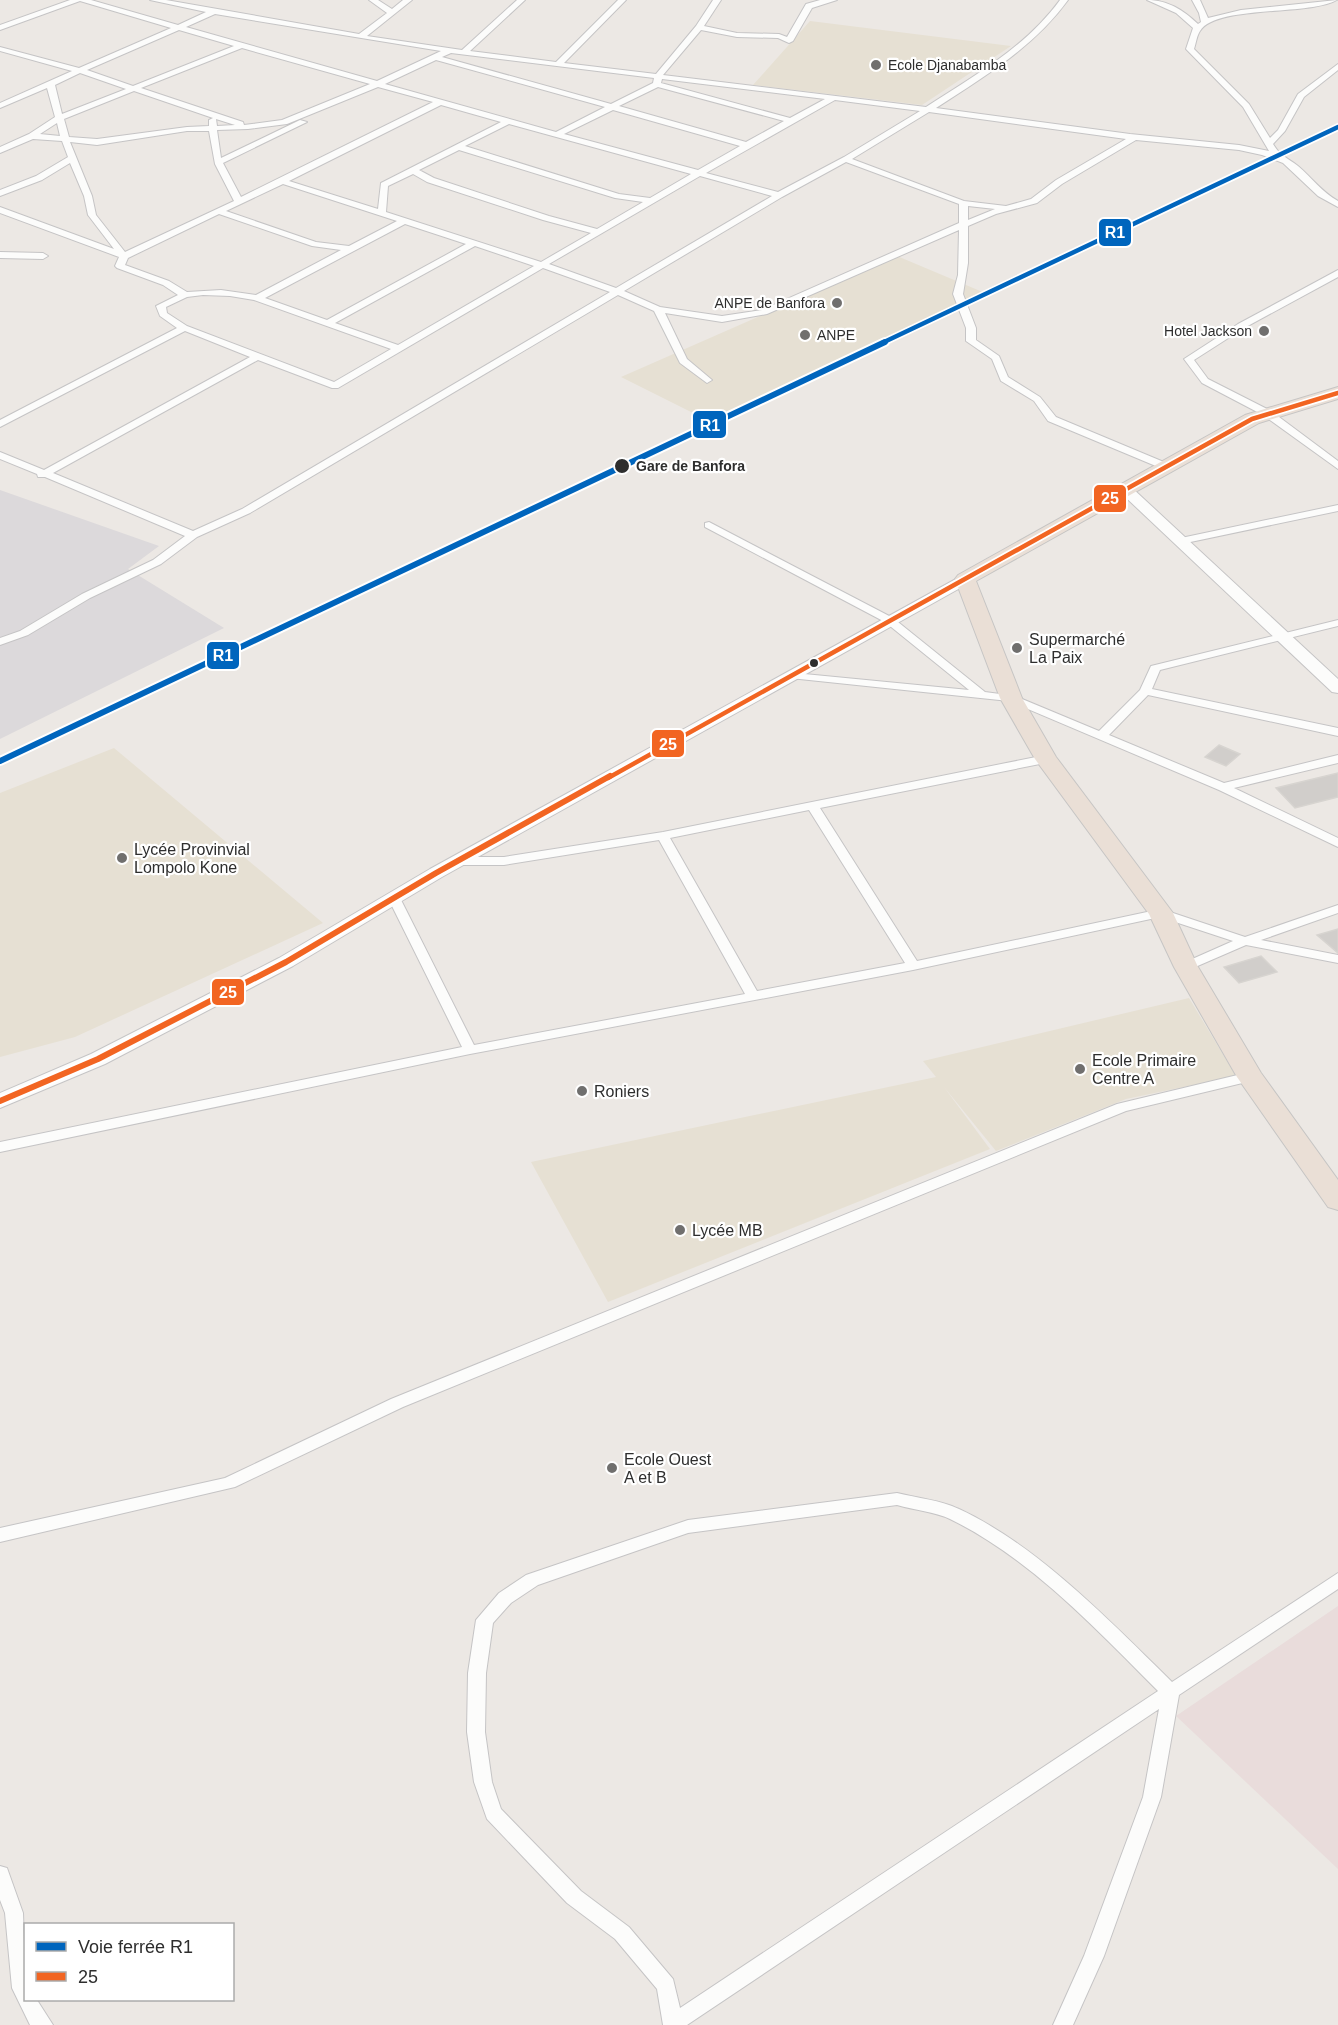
<svg xmlns="http://www.w3.org/2000/svg" width="1338" height="2025" font-family="Arial,sans-serif">
  <style>
    .industrial { fill: #dcd9db }
    .education { fill: #e6e0d3 }
    .medical { fill: #e9dcdb }
    .building { fill: #d1cecb; stroke: #d7d4d0; stroke-width: 1.5 }
    .lines { fill: none; stroke-linecap: round; stroke-linejoin: round }
    .street-casing { stroke: #c5c4c5; stroke-width: 2 }
    .secondary-casing { stroke: #c5c4c5; stroke-width: 2 }
    .highway-casing { stroke: #c6c5c4; stroke-width: 2 }
    .street { fill: #fcfcfb; fill-rule: evenodd }
    .secondary { fill: #fcfcfb; fill-rule: evenodd }
    .highway { fill: #eadfd6; fill-rule: evenodd }
    .bus-1-far1-casing { stroke: #fff; stroke-width: 8 }
    .bus-1-casing { stroke: #fff; stroke-width: 10 }
    .bus-1-far1 { stroke: #f26522; stroke-width: 4.5 }
    .bus-1 { stroke: #f26522; stroke-width: 6 }
    .rail-1-far1-casing { stroke: #fff; stroke-width: 8 }
    .rail-1-casing { stroke: #fff; stroke-width: 10 }
    .rail-1-far1 { stroke: #0065bd; stroke-width: 4.5 }
    .rail-1 { stroke: #0065bd; stroke-width: 6 }
    .poi-dot { fill: #706f6e; stroke: #fff; stroke-width: 2 }
    .stop-dot { fill: #2e2e2e; stroke: #fff; stroke-width: 2 }
    .labels { text-anchor: middle; stroke-width: 4.5; stroke-linejoin: round; paint-order: stroke }
    .far-poi-label { font-size: 14px; fill: #2e2e2e; stroke: #fff; text-anchor: start }
    .far-stop-label { font-size: 14px; font-weight: bold; fill: #2e2e2e; stroke: #fff; text-anchor: start }
    .poi-label { font-size: 16px; fill: #2e2e2e; stroke: #fff; text-anchor: start }
    .line-badge { stroke: #fff; stroke-width: 2 }
    .badge-label { font-size: 16px; text-anchor: middle; font-weight: bold; fill: #fff }
  </style>
  <rect width="100%" height="100%" fill="#ece8e4"/>
  <!-- industrial -->
  <path class="industrial" d="M0 490 159 546 128 569 224 628 0 739Z"/>
  <!-- education -->
  <path class="education" d="M810 21 1011 46 922 105 753 85Z
    M897 256 985 293 709 421 621 377Z
    M114 748 323 923 75 1037 0 1057V793Z
    M1189 998 1236 1076 1126 1099 996 1151 944 1087 990 1149 608 1302 531 1162 936 1077 923 1061Z"/>
  <!-- medical -->
  <path class="medical" d="M1338 1606V1869L1176 1716Z"/>
  <!-- building -->
  <path class="building" d="M1219 745 1240 754 1226 766 1205 757Z
    M1338 773V797L1295 808 1276 788Z
    M1338 929V953L1317 935Z
    M1261 956 1277 972 1239 983 1224 967Z"/>
  <g class="lines">
    <!-- street casing -->
    <g class="street-casing">
      <path id="street" d="M70 0H91L178 25 206 12 150 0H166L359 34 387 13 369 0H378L392 9 403 0H412L367 36 462 50 517 0H525L470 51 556 62 618 0H626L564 63 656 74 696 26 713 0H721L704 26 737 33 779 34 787 37 806 4 820 0H837L812 8 793 41 789 43 778 38 737 37 701 30 663 75 926 107C974 76 1026 47 1060 0H1068C1034 47 984 77 936 108L1130 134 1239 145 1269 151 1243 107 1186 49 1193 28 1176 13 1147 0C1168 0 1183 10 1198 24L1201 22 1199 13 1192 0H1200L1208 18 1241 10 1337 0C1309 16 1216 5 1200 31 1197 35 1196 43 1194 49L1249 104 1270 138 1278 130 1298 94 1338 64V70L1304 97 1285 131 1273 144C1280 156 1288 158 1298 166 1312 178 1322 192 1338 201V207L1318 196 1283 163 1262 155 1239 150 1136 140 1062 184 1037 203 996 214 968 226V263L963 294 976 328V340L999 356 1008 377 1040 397 1056 417 1171 465V469H1163L1048 421 1034 401 1001 381 992 359 966 341V328L953 294 958 275 959 230 767 314 722 322 665 313 687 359 712 380 707 383 680 363 654 311 618 295 250 513 197 537 161 564 90 598 28 635 0 645V638L20 631 82 594 153 560 185 536 45 477H38L37 474 0 459V452L44 470 250 357 185 331 0 427V420L177 328 160 316 156 306 178 295 163 285 117 268 115 266 119 257 0 213V207L114 249 88 215 84 196 70 163 42 180 0 196V190L36 176 68 157 62 141 33 139 0 153V147L29 134 55 117 47 88 0 108V103L72 71 0 51V47L79 68 171 28 80 1 0 30V25ZM215 14 441 51 377 81 186 27ZM179 30 234 46 133 86 87 70ZM242 48 370 84 282 120 244 125 243 122 141 88ZM451 53 654 78 653 83 611 104 442 57ZM436 60 605 107 556 132 385 84ZM80 73 126 89 62 114 55 85ZM662 79 825 99 790 118 661 83ZM378 87 433 102 241 197 223 163 307 122 300 120 221 158 217 130 248 129 287 124ZM658 87 784 121 746 142 619 106ZM134 91 213 118 209 120V126L187 127 97 139 69 137 64 119ZM835 100 920 111 844 157 778 192 706 173ZM441 105 501 122 381 183 378 209 289 181ZM613 110 740 146 698 170 564 134ZM929 112 1126 139 1056 180 1031 199 1006 206 964 201 852 159ZM216 119 235 125 217 126ZM57 123 60 136 40 134ZM509 124 691 174 650 198 619 194 465 146ZM187 131H209L215 164 234 201 125 252 96 215 92 196 70 142 97 145ZM459 150 615 198 643 202 597 229 549 216 434 178 419 170ZM846 162 959 204V223L762 310 722 316 660 307 624 291 782 197ZM413 174 427 182 543 220 591 233 541 262 386 212 388 186ZM700 176 772 196 616 288 549 264ZM283 184 397 221 349 246 316 242 226 211ZM968 206 995 209 968 220ZM219 214 312 246 341 250 256 295 221 290 187 292 169 281 125 265 128 258ZM405 224 466 244 327 320 265 298ZM475 246 534 266 398 345 335 323ZM543 268 610 292 242 509 193 531 53 473 258 360 332 388H338ZM203 295 230 296 254 300 391 349 334 382 187 326 167 313 166 307 187 297Z
        M0 252 43 253 48 256 43 259 0 258Z
        M1338 270V277L1244 328 1194 360 1208 379 1271 411 1338 461V469L1263 415 1202 383 1184 359 1238 324Z
        M1338 505V511L1181 544 1176 541 1181 538Z
        M709 522 893 618 985 692 1015 696 1099 731 1140 690 1151 666 1338 620V626L1160 670 1152 689 1338 728V736L1148 695 1109 735 1224 783 1338 755V763L1234 788 1338 838V847L1219 790 1009 701 790 678V674L794 673 969 690 885 622 705 527V523Z
        M1046 755 1052 759 1050 762 820 808 917 961 1161 909 1245 937 1338 905V913L1261 940 1338 955V963L1246 945 1186 971 1181 970 1179 967 1181 964 1233 941 1160 917 913 970 470 1054 0 1152V1142L462 1047 388 898 394 894 400 898 474 1045 745 994 659 840 504 865H459L453 861 459 857H504L663 832ZM809 810 905 963 757 991 670 838Z
        M1250 1072 1255 1074 1257 1077 1255 1080 1126 1111 403 1407 235 1487 0 1542V1528L225 1478 391 1399 1117 1104Z
        M897 1493C917 1498 941 1500 959 1509 1037 1545 1111 1622 1172 1682L1338 1573V1589L1179 1695 1161 1797 1104 1956 1073 2025H1053L1084 1956 1143 1797 1159 1709 687 2025H663L657 1989 615 1939 567 1903 487 1819 474 1782 467 1732 468 1673 476 1620 499 1593 526 1575 688 1520ZM897 1505C914 1510 935 1512 950 1519 1030 1558 1096 1629 1158 1691L680 2008 673 1979 629 1927 581 1891 501 1809 492 1782 485 1732 486 1673 493 1623 511 1603 538 1585 688 1533Z
        M0 1866 7 1868 23 1913 26 2000H37L53 2025H30L12 1988 5 1913 0 1900Z"/>
    </g>
    <!-- secondary casing -->
    <g class="secondary-casing">
      <path id="secondary" d="M1126 485 1131 487 1338 679V693L1332 692 1121 493 1118 490 1121 487Z
        M965 574 973 579 971 582 442 877 293 966 105 1064 0 1108V1093L91 1054 279 958 430 869Z"/>
    </g>
    <!-- highway casing -->
    <g class="highway-casing">
      <path id="highway" d="M1338 387V399L1259 423 976 581 1022 698 1056 757 1173 913 1198 967 1261 1073 1338 1180V1210L1328 1207 1237 1077 1174 967 1149 914 1035 759 1000 698 955 579 958 575 1245 415Z"/>
    </g>
    <!-- street -->
    <use href="#street" class="street"/>
    <!-- secondary -->
    <use href="#secondary" class="secondary"/>
    <!-- highway -->
    <use href="#highway" class="highway"/>
    <!-- bus-1-far1 casing -->
    <g class="bus-1-far1-casing">
      <path id="bus-1-far1" d="M608 778 1252 419 1338 393"/>
    </g>
    <!-- bus-1 casing -->
    <g class="bus-1-casing">
      <path id="bus-1" d="M0 1101 98 1059 286 962 436 873 610 776"/>
    </g>
    <!-- bus-1-far1 -->
    <use href="#bus-1-far1" class="bus-1-far1"/>
    <!-- bus-1 -->
    <use href="#bus-1" class="bus-1"/>
    <!-- rail-1-far1 casing -->
    <g class="rail-1-far1-casing">
      <path id="rail-1-far1" d="M882 343 1338 127"/>
    </g>
    <!-- rail-1 casing -->
    <g class="rail-1-casing">
      <path id="rail-1" d="M0 761 885 342"/>
    </g>
    <!-- rail-1-far1 -->
    <use href="#rail-1-far1" class="rail-1-far1"/>
    <!-- rail-1 -->
    <use href="#rail-1" class="rail-1"/>
  </g>
  <!-- markers -->
  <g class="poi-dot">
    <circle cx="876" cy="65" r="6"/>
    <circle cx="837" cy="303" r="6"/>
    <circle cx="1264" cy="331" r="6"/>
    <circle cx="805" cy="335" r="6"/>
    <circle cx="1017" cy="648" r="6"/>
    <circle cx="122" cy="858" r="6"/>
    <circle cx="1080" cy="1069" r="6"/>
    <circle cx="582" cy="1091" r="6"/>
    <circle cx="680" cy="1230" r="6"/>
    <circle cx="612" cy="1468" r="6"/>
  </g>
  <g class="stop-dot">
    <circle cx="622" cy="466" r="8"/>
    <circle cx="814" cy="663" r="5"/>
  </g>
  <g class="labels">
    <!-- far-poi labels -->
    <g class="far-poi-label">
      <text x="888" y="70">Ecole Djanabamba</text>
      <text x="825" y="308" text-anchor="end">ANPE de Banfora</text>
      <text x="1252" y="336" text-anchor="end">Hotel Jackson</text>
      <text x="817" y="340">ANPE</text>
    </g>
    <!-- far-stop labels -->
    <g class="far-stop-label">
      <text x="636" y="471">Gare de Banfora</text>
    </g>
    <!-- poi labels -->
    <g class="poi-label">
      <text x="1029" y="645">Supermarché<tspan x="1029" dy="18">La Paix</tspan></text>
      <text x="134" y="855">Lycée Provinvial<tspan x="134" dy="18">Lompolo Kone</tspan></text>
      <text x="1092" y="1066">Ecole Primaire<tspan x="1092" dy="18">Centre A</tspan></text>
      <text x="594" y="1097">Roniers</text>
      <text x="692" y="1236">Lycée MB</text>
      <text x="624" y="1465">Ecole Ouest<tspan x="624" dy="18">A et B</tspan></text>
    </g>
  </g>
  <g class="line-badge">
    <rect x="1098" y="218" width="34" height="29" rx="6" fill="#0065bd"/>
    <rect x="692" y="410" width="35" height="29" rx="6" fill="#0065bd"/>
    <rect x="1093" y="484" width="34" height="29" rx="6" fill="#f26522"/>
    <rect x="206" y="641" width="34" height="29" rx="6" fill="#0065bd"/>
    <rect x="651" y="729" width="34" height="29" rx="6" fill="#f26522"/>
    <rect x="211" y="978" width="34" height="28" rx="6" fill="#f26522"/>
  </g>
  <g class="badge-label">
    <text x="1115" y="238">R1</text>
    <text x="710" y="431">R1</text>
    <text x="1110" y="504">25</text>
    <text x="223" y="661">R1</text>
    <text x="668" y="750">25</text>
    <text x="228" y="998">25</text>
  </g>
  <!-- legend -->
  <rect x="24" y="1923" width="210" height="78" fill="#ffffff" stroke="#ababab" stroke-width="1.5"/>
  <rect x="36" y="1942" width="30" height="9" fill="#0065bd" stroke="#ababab" stroke-width="1.5"/>
  <text x="78" y="1953" font-size="18" fill="#2e2e2e">Voie ferrée R1</text>
  <rect x="36" y="1972" width="30" height="9" fill="#f26522" stroke="#ababab" stroke-width="1.5"/>
  <text x="78" y="1983" font-size="18" fill="#2e2e2e">25</text>
</svg>
